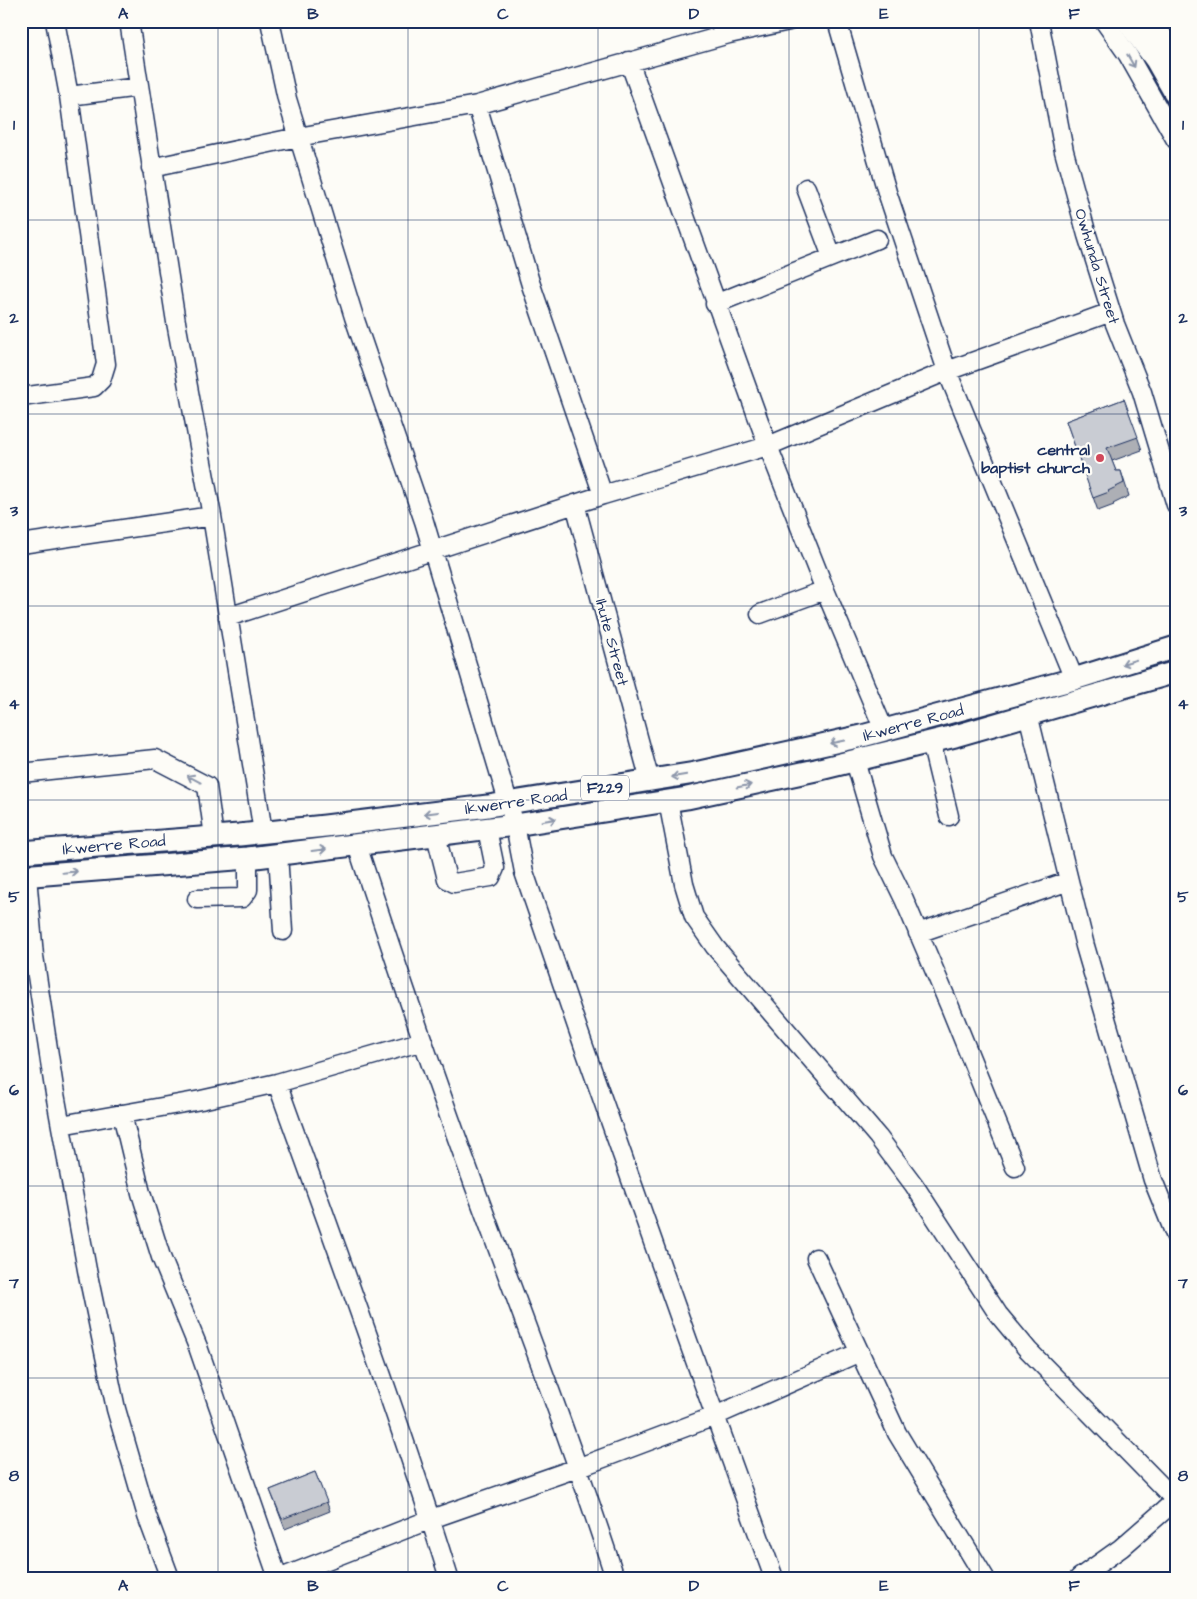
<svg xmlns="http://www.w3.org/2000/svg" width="1197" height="1599" font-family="'Architects Daughter',sans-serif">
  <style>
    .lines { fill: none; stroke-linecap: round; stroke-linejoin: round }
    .minor-casing { stroke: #1b2f5e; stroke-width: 21 }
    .major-casing { stroke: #1b2f5e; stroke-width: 25 }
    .minor { stroke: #fdfcf7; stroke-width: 18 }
    .major { stroke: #fdfcf7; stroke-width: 21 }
    .wall { fill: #adafb5; stroke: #1b2f5e }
    .building { fill: #c9ccd3; stroke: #1b2f5e }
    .oneway { stroke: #8c96aa }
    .grid { fill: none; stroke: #1b2f5e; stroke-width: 1; stroke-opacity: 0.55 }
    .poi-dot { fill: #d1495b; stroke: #fdfcf7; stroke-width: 2 }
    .labels { text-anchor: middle; stroke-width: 4.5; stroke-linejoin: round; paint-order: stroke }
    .shield { fill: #fdfcf7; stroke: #5f6c8c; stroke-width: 1 }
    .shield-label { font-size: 15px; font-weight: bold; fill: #1b2f5e }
    .street-label { font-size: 16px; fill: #1b2f5e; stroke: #fdfcf7 }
    .poi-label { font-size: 16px; font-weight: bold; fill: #1b2f5e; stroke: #fdfcf7; text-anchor: end }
    .neatline { fill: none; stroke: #1b2f5e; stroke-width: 2 }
    .grid-label { font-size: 16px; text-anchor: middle; font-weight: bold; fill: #1b2f5e }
  </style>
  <rect width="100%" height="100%" fill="#fdfcf7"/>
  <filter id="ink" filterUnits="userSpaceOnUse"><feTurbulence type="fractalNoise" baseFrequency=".02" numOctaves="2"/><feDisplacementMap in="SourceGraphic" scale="10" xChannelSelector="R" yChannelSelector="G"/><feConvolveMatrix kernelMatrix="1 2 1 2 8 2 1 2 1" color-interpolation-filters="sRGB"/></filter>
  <g filter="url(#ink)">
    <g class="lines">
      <!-- minor casing -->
      <g class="minor-casing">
        <path id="minor" d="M129 21 176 322 212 516 263 832
          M270 21 287 99 354 317 424 521 515 825 524 872 584 1047 688 1341 774 1578
          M837 21 887 192 947 371 1074 679
          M1039 21 1064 151 1087 235 1115 324 1142 392 1176 505
          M1104 21 1128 55 1176 140
          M1175 21 1176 22
          M629 61 768 446 825 590 884 730
          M69 96 139 87
          M477 105 531 285 603 495
          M151 168 298 137 477 105 729 34 789 21
          M806 188 832 257
          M715 304 877 239
          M21 397 94 387 101 380 106 364 69 96 55 21
          M575 504 650 781
          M21 544 212 516
          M760 614 825 590
          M228 617 603 495 768 446 947 371 1111 312
          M1028 714 1085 946 1153 1180 1176 1237
          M931 742 949 816
          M855 761 883 856 904 899 950 1007 1015 1167
          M21 773 155 759 207 786 214 837
          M668 801 684 884 694 917 715 947 878 1137 914 1185 998 1314 1028 1350 1176 1501
          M436 835 447 879 454 883 491 877 495 868 487 829
          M357 845C393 955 430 1065 470 1174 519 1308 571 1441 615 1578
          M278 854 283 931
          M27 876 34 956 54 1088 87 1270 116 1409 147 1516 170 1578
          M197 899 242 898 248 890V858
          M918 933 1069 881
          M277 1083C336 1247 397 1411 449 1578
          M122 1114 141 1193 161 1257 198 1347 278 1578
          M61 1125 201 1100 277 1083 423 1041
          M816 1258 897 1433 985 1578
          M281 1578 431 1519 577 1468 715 1416 860 1352
          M1079 1578 1121 1548 1176 1500"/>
      </g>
      <!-- major casing -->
      <g class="major-casing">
        <path id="major" d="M1127 21 1156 60 1176 95
          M1151 21 1176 58
          M21 852 239 835 325 826 488 806 695 773 862 736 1074 679 1176 647
          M21 876 248 858 515 825 687 798 816 770 955 736 1176 672"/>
      </g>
      <!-- minor -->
      <use href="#minor" class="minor"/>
      <!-- major -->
      <use href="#major" class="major"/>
    </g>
    <!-- wall -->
    <path class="wall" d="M1124 399 1142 450 1112 461 1116 471H1121L1129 496 1113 504 1114 505 1098 511 1066 421Z
      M315 1472 330 1511 285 1529 270 1490Z"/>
    <!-- building -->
    <path class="building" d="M1124 399 1138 437 1107 448 1116 471H1121L1124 483 1108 491 1109 492 1093 498 1066 421Z
      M315 1472 327 1502 282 1519 270 1490Z"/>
    <!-- one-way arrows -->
    <defs><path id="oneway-shaft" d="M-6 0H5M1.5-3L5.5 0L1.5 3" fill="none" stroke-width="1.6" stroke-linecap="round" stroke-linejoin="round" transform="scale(1.25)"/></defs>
    <g class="oneway">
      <use href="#oneway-shaft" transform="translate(1131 61) rotate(60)"/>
      <use href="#oneway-shaft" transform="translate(1129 662) rotate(163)"/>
      <use href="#oneway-shaft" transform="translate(837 742) rotate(168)"/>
      <use href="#oneway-shaft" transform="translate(679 776) rotate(170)"/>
      <use href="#oneway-shaft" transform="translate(194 779) rotate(-152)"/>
      <use href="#oneway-shaft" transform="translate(744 786) rotate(-12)"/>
      <use href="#oneway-shaft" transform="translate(431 813) rotate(173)"/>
      <use href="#oneway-shaft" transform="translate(549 820) rotate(-9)"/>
      <use href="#oneway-shaft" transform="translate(319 850) rotate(-7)"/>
      <use href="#oneway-shaft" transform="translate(70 872) rotate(-5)"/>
    </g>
  </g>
  <!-- grid -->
  <path class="grid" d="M218 21V1578M408 21V1578M598 21V1578M789 21V1578M979 21V1578M21 220H1176M21 414H1176M21 606H1176M21 800H1176M21 992H1176M21 1186H1176M21 1378H1176"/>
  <!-- markers -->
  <circle class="poi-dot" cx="1100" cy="458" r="5"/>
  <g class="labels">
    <!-- shield labels -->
    <rect class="shield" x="581" y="775.5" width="48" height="25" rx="4"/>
    <g class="shield-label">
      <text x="605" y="793">F229</text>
    </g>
    <!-- street labels -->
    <g class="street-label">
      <text transform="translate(1098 266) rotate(73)" y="6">Owhunda Street</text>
      <text transform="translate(613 642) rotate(75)" y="6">Ihute Street</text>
      <text transform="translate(913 722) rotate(-15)" y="6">Ikwerre Road</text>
      <text transform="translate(516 801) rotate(-8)" y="6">Ikwerre Road</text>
      <text transform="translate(114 844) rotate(-5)" y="6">Ikwerre Road</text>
    </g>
    <!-- poi labels -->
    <g class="poi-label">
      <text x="1090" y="455">central<tspan x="1090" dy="18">baptist church</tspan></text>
    </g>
  </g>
  <!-- margin -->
  <rect width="1197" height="1599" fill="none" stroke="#fdfcf7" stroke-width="55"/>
  <rect x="28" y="28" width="1142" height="1544" class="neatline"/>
  <g class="grid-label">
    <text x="123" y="19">A</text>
    <text x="313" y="19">B</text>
    <text x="503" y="19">C</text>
    <text x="694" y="19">D</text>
    <text x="884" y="19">E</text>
    <text x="1074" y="19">F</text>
    <text x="14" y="130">1</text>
    <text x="1183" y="130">1</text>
    <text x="14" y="323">2</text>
    <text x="1183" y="323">2</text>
    <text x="14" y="516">3</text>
    <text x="1183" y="516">3</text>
    <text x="14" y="709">4</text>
    <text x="1183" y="709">4</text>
    <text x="14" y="902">5</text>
    <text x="1183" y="902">5</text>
    <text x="14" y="1095">6</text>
    <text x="1183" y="1095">6</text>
    <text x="14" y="1288">7</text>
    <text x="1183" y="1288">7</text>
    <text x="14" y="1481">8</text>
    <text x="1183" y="1481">8</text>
    <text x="123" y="1591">A</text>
    <text x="313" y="1591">B</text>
    <text x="503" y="1591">C</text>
    <text x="694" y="1591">D</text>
    <text x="884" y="1591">E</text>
    <text x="1074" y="1591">F</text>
  </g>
</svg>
